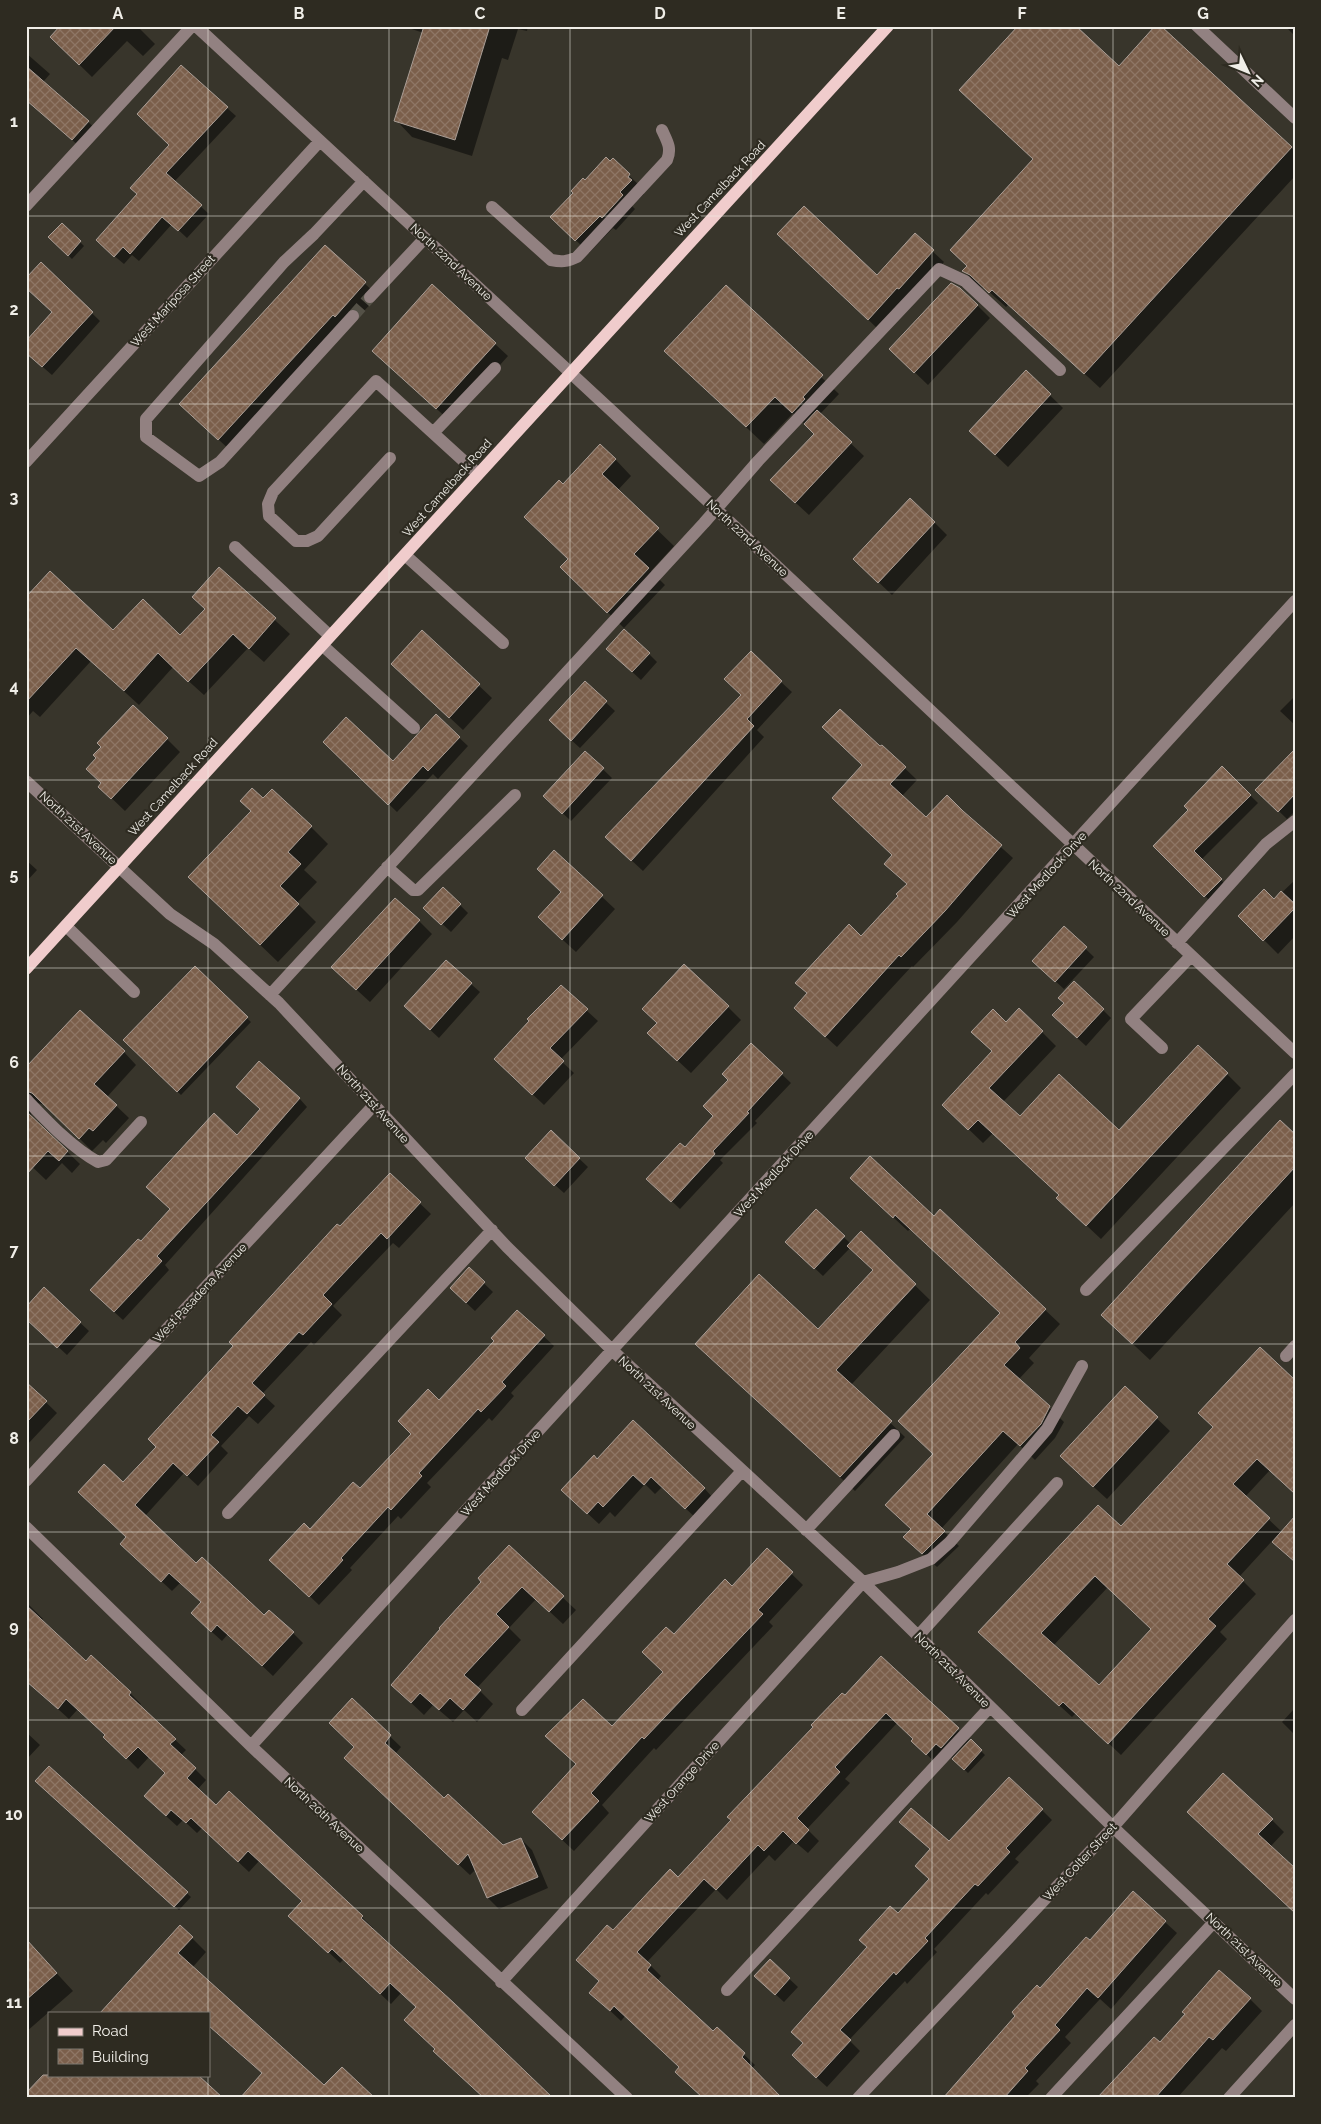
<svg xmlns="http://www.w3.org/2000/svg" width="1321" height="2124" font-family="Raleway,sans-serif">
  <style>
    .shadow { fill: #0007; fill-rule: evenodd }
    .building { fill: url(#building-cross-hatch); stroke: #aa9e96; fill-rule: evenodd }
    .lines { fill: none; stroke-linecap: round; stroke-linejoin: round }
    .minor-tunnel { stroke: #545147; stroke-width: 12; stroke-dasharray: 12 6; stroke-linecap: butt }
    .minor { stroke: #928181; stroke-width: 12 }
    .major { stroke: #f0cccc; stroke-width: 12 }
    .grid { fill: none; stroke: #f0eee8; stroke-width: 1; stroke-opacity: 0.55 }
    .labels { text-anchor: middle; stroke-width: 4.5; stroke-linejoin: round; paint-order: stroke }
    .street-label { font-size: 12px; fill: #f0eee8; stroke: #2e2b21 }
    .neatline { fill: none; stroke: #f0eee8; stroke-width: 2 }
    .grid-label { font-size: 16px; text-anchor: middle; font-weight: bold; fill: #f0eee8 }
  </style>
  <defs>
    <pattern id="building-cross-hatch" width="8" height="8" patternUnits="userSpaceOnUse" patternTransform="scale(1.25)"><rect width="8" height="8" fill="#7b5f4b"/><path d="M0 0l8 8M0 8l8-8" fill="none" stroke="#8e7665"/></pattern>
  </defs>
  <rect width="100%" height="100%" fill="#38352b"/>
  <!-- shadow -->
  <path class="shadow" d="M60 26H137L155 44 143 56 127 41 92 77 51 37 61 27Z
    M402 26H528L527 31 518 29 508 60 502 58 472 156 412 137 396 120 424 33Z
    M1159 26 1295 151V176L1100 388 1009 304 1006 307 987 290 979 286 964 271 968 267 951 250Z
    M1285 26H1295V36Z
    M26 53 50 74 43 82 96 129 80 147 26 99Z
    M227 108 236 116 174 182 209 214 187 238 172 224 139 261 132 255 124 264 106 249 139 195Z
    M613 160 642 188 640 191 644 194 632 206 635 209 616 230 613 228 589 253 552 217Z
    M62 224 84 246 72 259 50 237Z
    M915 235 944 262 911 299 879 330 790 245 877 277Z
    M326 247 378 296 232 452 194 417Z
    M41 264 100 321 52 375 30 356 53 313 26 287V274L29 277Z
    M726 287 839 394 820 414 864 456 809 515 785 493 815 434 793 413 764 444 683 368Z
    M977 305 990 318 928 385 904 362Z
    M495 344 508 356 450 421 387 364Z
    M1026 372 1063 408 1008 467 984 444Z
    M615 459 631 476 617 491 674 546 651 571 665 585 624 628 578 584 570 559 563 486Z
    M934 522 947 535 892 595 868 572Z
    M219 569 290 634 264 662 248 648 204 695 173 667 139 705 91 661 40 717 33 711 26 719V599L113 632 180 636 206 609Z
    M422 632 492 698 463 730 406 677Z
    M649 654 657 662 641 680 616 657Z
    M781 682 792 692 757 730 764 737 643 871 617 847 742 695Z
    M585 683 615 711 580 748 559 729Z
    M1295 696V725L1280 711Z
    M436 716 468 746 438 779 433 774 397 812 324 742 393 763Z
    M167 739 180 752 125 811 100 787Z
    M882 746 917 780 902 796 926 819 965 815 1013 858 957 922 913 967 912 966 837 1047 807 1020 861 937 900 896 908 884 894 855 880 748Z
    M1295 750V811L1287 819 1257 790Z
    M585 752 612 778 571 821 553 804Z
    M1222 768 1258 803 1201 860 1229 888 1213 904 1155 846 1190 810Z
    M263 800 311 827 328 844 304 870 317 882 297 903 316 922 278 962 207 894Z
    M554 852 615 909 576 952 552 930 563 892Z
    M26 860 37 870 26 882Z
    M1295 880V936L1278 954 1240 916 1274 900Z
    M460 905 468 913 451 932 434 916Z
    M419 921 432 934 370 1002 346 980Z
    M1064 928 1094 957 1064 989 1042 969Z
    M195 968 251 1022 181 1095 125 1040Z
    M471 984 480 992 439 1038 414 1015Z
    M561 987 598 1021 560 1060 574 1073 544 1105 507 1070Z
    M728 1007 741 1020 691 1073 662 1046 658 1024Z
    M1103 1010 1111 1018 1086 1046 1062 1024Z
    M1006 1023 1042 1032 1056 1046 1003 1102 1020 1118 1119 1132 1227 1074 1241 1088 1101 1239 1072 1212 1060 1195 993 1133 983 1143 958 1119 994 1052Z
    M751 1045 791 1083 755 1121 757 1123 720 1160 723 1163 680 1209 657 1187 685 1149 715 1116 730 1080Z
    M124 1052 136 1065 107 1097 129 1118 106 1143 103 1140 92 1151 46 1105 37 1103 30 1109 32 1118 80 1164 72 1173 62 1163 46 1180 26 1161V1071Z
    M299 1098 307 1107 165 1265 169 1270 123 1320 100 1299 141 1243 262 1109Z
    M551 1132 588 1167 564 1193 535 1167Z
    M1295 1136V1203L1150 1360 1120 1332Z
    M390 1175 431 1214 399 1248 393 1243 333 1306 342 1315 314 1345 311 1342 262 1394 275 1406 258 1424 249 1416 221 1446 228 1453 198 1486 184 1473 145 1516 197 1564 264 1617 293 1633 303 1643 273 1676 228 1634 222 1641 203 1624 202 1603 180 1583 172 1591 132 1554 127 1537 123 1483 157 1447 340 1228Z
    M866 1192 934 1217 940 1211 1060 1324 1029 1358 1034 1363 1019 1379 1064 1422 1055 1438 1035 1460 1018 1444 941 1529 959 1546 937 1567 919 1551 912 1530 934 1454 1001 1313 910 1229 908 1231Z
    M816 1211 851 1244 861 1233 930 1300 851 1385 905 1437 855 1491 712 1359 818 1331 874 1271 850 1248 823 1276 787 1242Z
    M469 1269 493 1292 475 1311 460 1297Z
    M44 1289 89 1331 67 1355 26 1317Z
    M517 1311 554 1346 511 1393 514 1396 492 1421 489 1418 427 1483 431 1487 401 1519 398 1516 350 1568 352 1570 319 1605 281 1569 310 1530 360 1490 413 1434 495 1341Z
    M1295 1379V1493L1270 1470 1245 1497 1282 1532 1295 1518V1562L1273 1540 1239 1577 1256 1594 1220 1632 1227 1639 1121 1755 1076 1713 1072 1717 992 1644 1121 1528ZM1108 1587 1153 1629 1099 1687 1053 1646Z
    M26 1383 57 1413 26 1446Z
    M1125 1388 1170 1431 1107 1499 1074 1469Z
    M598 1461 704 1488 714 1499 696 1518 662 1487 655 1494 645 1484 615 1517 610 1512 599 1524 574 1501Z
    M509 1547 576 1610 563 1624 536 1599 509 1628 521 1640 477 1688 493 1704 477 1722 464 1710 453 1722 433 1705 424 1715 405 1697 442 1629 483 1582Z
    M767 1550 803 1585 769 1622 773 1626 656 1750 654 1748 602 1805 609 1813 574 1851 545 1824 612 1728 664 1672 674 1636 732 1588Z
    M26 1602 43 1619 41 1621 86 1663 130 1693 141 1704 139 1706 186 1750 181 1755 206 1780 197 1790 216 1807 229 1792 362 1917 373 1928 371 1930 551 2098H484L406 2020 417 2008 401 1993 391 2004 344 1959 340 1963 301 1926 303 1902 259 1861 249 1872 202 1828 197 1833 183 1820 177 1826 156 1807 167 1773 149 1757 138 1769 78 1709 69 1719 26 1680Z
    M881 1658 969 1740 952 1758 948 1754 937 1765 897 1723 845 1779 850 1783 807 1829 819 1841 808 1853 794 1841 775 1861 769 1855 727 1900 716 1889 647 1962 661 1976 657 1981 713 2033 717 2029 755 2065 752 2068H680L625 2016 621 2021 602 2003 601 1982 613 1932 678 1879Z
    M352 1700 401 1747 395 1754 444 1800 503 1847 521 1839 532 1850 548 1888 499 1909 488 1898 476 1869 470 1875 356 1769Z
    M1295 1708V1735L1282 1722Z
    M26 1732 40 1745 26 1760Z
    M971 1741 985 1755 968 1773 954 1759Z
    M50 1767 191 1897 179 1910 41 1785Z
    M1042 1810 1052 1820 1015 1859 1019 1862 988 1895 986 1893 934 1949 937 1952 907 1984 905 1981 849 2040 860 2051 827 2087 803 2065 804 2043 898 1915 930 1880 931 1850 900 1822 949 1842Z
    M1272 1820 1284 1832 1270 1847 1200 1824Z
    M1133 1893 1177 1933 1111 2009 1100 1999 1065 2037 1071 2043 1036 2081 1039 2084 1025 2098H945L1040 1989 1090 1942Z
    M192 1938 206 1952 192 1968 324 2087 263 2074 212 2028 209 2031V2013H101Z
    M26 1940 73 1991 26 2032Z
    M770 1961 798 1987 784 2002 764 1984Z
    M1250 1999 1262 2011 1226 2051 1222 2048 1177 2098H1099L1160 2044Z"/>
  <!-- building -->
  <path class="building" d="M60 26H116L79 65 50 37Z
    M424 26H490L455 140 394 121Z
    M1018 26H1076L1119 66 1155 26H1161L1292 147 1084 374 992 290 989 293 970 275 962 271 967 266 950 250 1033 159 959 90Z
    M181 65 228 107 166 173 202 205 178 231 162 217 130 254 123 247 114 257 96 240 137 194 130 188 169 145 137 114Z
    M26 66 89 121 72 140 26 100Z
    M606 157 610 161 613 158 630 174 628 177 632 180 620 192 623 195 602 218 600 216 575 241 550 217 573 193 571 191 583 178 585 180Z
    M804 206 877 275 915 233 934 250 899 289 897 288 868 320 777 234Z
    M62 223 81 241 68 256 48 237Z
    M325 245 366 282 335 317 333 315 218 440 179 404Z
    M41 262 93 312 42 367 26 353V341L52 312 26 288V278Z
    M951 283 960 288 978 305 914 373 889 349Z
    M432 284 496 343 436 409 372 351Z
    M726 285 823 375 803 397 805 399 792 413 775 397 746 427 664 351Z
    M1026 370 1051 394 995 455 969 431Z
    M817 410 852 442 795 503 770 480 814 434 804 424Z
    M600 444 616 459 602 474 659 528 634 554 649 568 607 613 560 567 568 559 524 517 559 480 563 484Z
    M910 498 935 522 878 583 853 559Z
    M219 567 276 618 249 649 233 634 188 682 158 653 124 691 76 648 26 702V597L50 571 113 630 143 599 180 635 205 609 192 597Z
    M624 629 650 653 632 672 606 649Z
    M422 630 480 684 449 718 391 664Z
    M751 651 782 681 747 719 754 726 631 861 605 837 741 695 724 679Z
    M585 681 607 701 571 741 549 720Z
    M133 705 168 738 111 799 98 787 101 783 86 769 96 758 93 755 101 747 97 743Z
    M840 709 880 746 882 745 906 767 890 784 926 817 947 795 963 811 1002 845 945 911 901 957 899 955 825 1037 794 1008 807 993 795 983 849 924 861 936 898 896 896 894 907 884 884 864 892 855 832 798 862 765 822 727Z
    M436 714 460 737 428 771 423 766 388 805 323 742 346 717 393 761Z
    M1295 749V794L1278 812 1255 790Z
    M585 751 604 768 562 814 543 796Z
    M1222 766 1251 795 1194 851 1222 879 1204 897 1153 846 1188 810 1184 806Z
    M252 788 263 798 272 789 312 826 288 852 301 864 280 886 299 904 260 945 188 877 251 811 240 801Z
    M554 850 603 895 562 940 538 917 561 892 537 869Z
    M443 887 461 904 441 925 423 908Z
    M1264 889 1274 899 1281 891 1295 904V908L1263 941 1238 916Z
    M395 898 420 920 356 990 331 967Z
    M1064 926 1087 947 1055 982 1032 961Z
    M446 960 472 983 430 1030 404 1006Z
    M684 964 729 1006 677 1061 647 1033 657 1023 642 1009Z
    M195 966 248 1017 177 1092 123 1040Z
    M1074 981 1104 1009 1077 1038 1052 1015 1064 1003 1058 998Z
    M561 985 588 1009 550 1048 564 1061 532 1095 494 1059 529 1021 527 1019Z
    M1019 1008 1043 1031 989 1088 1020 1116 1059 1074 1119 1130 1198 1045 1228 1073 1086 1226 1056 1198 1059 1195 978 1120 968 1130 942 1105 992 1051 971 1032 993 1009 1006 1022Z
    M80 1010 125 1051 94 1084 117 1105 93 1131 89 1128 79 1139 32 1093 26 1091V1067Z
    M751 1043 783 1073 747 1112 749 1113 713 1151 715 1154 671 1202 646 1179 680 1143 685 1147 713 1116 703 1106 728 1080 722 1074Z
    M259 1061 300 1098 254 1151 157 1256 162 1261 114 1312 90 1290 138 1239 141 1241 170 1209 146 1187 214 1113 237 1135 260 1109 236 1087Z
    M26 1111 68 1151 59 1161 48 1151 26 1175Z
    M1280 1120 1295 1134V1167L1132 1344 1101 1315Z
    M551 1130 580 1158 554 1186 525 1158Z
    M870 1156 934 1216 940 1209 1046 1309 1015 1342 1020 1348 1004 1365 1050 1406 1041 1424 1020 1446 1003 1431 927 1514 945 1531 922 1554 903 1537 911 1529 885 1505 933 1454 898 1421 1000 1313 895 1215 893 1218 850 1178Z
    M390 1173 421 1202 387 1239 381 1233 323 1295 332 1304 303 1335 299 1332 252 1383 265 1395 247 1414 238 1406 211 1435 219 1442 187 1476 173 1463 135 1505 196 1563 202 1557 264 1615 269 1610 294 1632 262 1666 217 1625 211 1632 191 1613 201 1602 169 1573 161 1582 120 1544 126 1537 78 1492 104 1464 123 1482 156 1447 148 1439 233 1346 229 1342 337 1224 340 1226Z
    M816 1209 845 1236 814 1269 785 1242Z
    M861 1231 916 1284 836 1370 892 1421 840 1477 695 1344 759 1274 818 1329 873 1270 847 1246Z
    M469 1267 485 1282 466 1303 450 1288Z
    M44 1287 81 1322 57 1348 26 1319V1307Z
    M517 1310 545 1335 502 1382 506 1386 481 1412 478 1409 419 1473 422 1476 391 1510 388 1507 341 1558 343 1560 309 1597 269 1560 304 1523 310 1529 353 1482 360 1488 411 1434 398 1421 428 1389 439 1400 494 1341 491 1338Z
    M1260 1347 1295 1380V1494L1257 1459 1233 1484 1270 1518 1227 1564 1244 1580 1208 1619 1216 1626 1108 1744 1063 1702 1059 1706 978 1632 1098 1505 1121 1526 1213 1427 1198 1413ZM1095 1576 1151 1629 1099 1685 1041 1633Z
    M26 1382 47 1401 26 1423Z
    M1125 1386 1158 1417 1093 1487 1060 1456Z
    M633 1420 705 1488 685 1509 651 1477 644 1485 633 1475 603 1507 598 1502 587 1514 561 1490 594 1455 597 1459Z
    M1295 1516V1562L1272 1542Z
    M509 1545 564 1596 549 1612 522 1587 496 1614 509 1627 464 1675 481 1690 463 1710 450 1698 439 1710 420 1693 411 1703 391 1685 440 1629 439 1628 481 1582 478 1578Z
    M767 1548 793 1572 758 1610 763 1614 644 1739 642 1737 591 1793 599 1801 562 1840 532 1812 576 1764 545 1736 583 1699 612 1726 663 1672 642 1652 666 1627 674 1634 725 1579 732 1586Z
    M26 1605 86 1661 91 1655 131 1692 129 1695 176 1739 170 1744 196 1768 187 1778 216 1805 229 1791 363 1916 361 1918 454 2003 553 2098H484L433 2051 435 2049 404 2020 416 2007 390 1983 380 1994 332 1949 328 1953 288 1916 302 1901 248 1851 238 1862 191 1818 186 1823 171 1810 166 1816 144 1796 165 1773 138 1747 126 1759 103 1737 105 1735 66 1699 58 1709 26 1681Z
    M881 1656 959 1728 941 1748 936 1744 926 1755 911 1741 913 1739 886 1713 835 1767 840 1772 797 1818 809 1830 796 1844 783 1831 764 1851 758 1845 716 1890 704 1879 637 1952 651 1965 647 1970 713 2031 717 2027 745 2053 742 2057 782 2098H703L675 2072 679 2067 614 2006 610 2011 589 1993 599 1981 576 1960 607 1925 613 1930 670 1869 678 1877 731 1820 727 1817 813 1727 811 1725 842 1693 845 1695Z
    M352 1698 391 1735 385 1743 444 1798 448 1794 503 1845 521 1838 538 1877 487 1898 468 1854 458 1865 344 1758 354 1747 329 1723Z
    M971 1739 982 1750 964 1770 952 1759Z
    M49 1766 188 1892 174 1907 35 1781Z
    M1223 1773 1273 1819 1258 1834 1295 1868V1913L1187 1812Z
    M1009 1777 1043 1809 1006 1848 1010 1852 978 1886 975 1884 925 1938 928 1941 896 1975 894 1972 840 2030 851 2040 816 2078 792 2055 803 2043 791 2032 867 1947 859 1940 890 1906 898 1913 929 1879 915 1866 930 1849 899 1822 911 1808 949 1841Z
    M1133 1891 1166 1921 1098 1998 1087 1988 1055 2025 1060 2030 1025 2068 1028 2071 1004 2098H943L1015 2016 1012 2012 1037 1985 1040 1988 1086 1937 1090 1940Z
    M180 1925 193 1937 178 1953 324 2085 342 2067 375 2098H240L262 2073 209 2026V2013H100Z
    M26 1939 57 1973 26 2000Z
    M770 1959 790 1978 775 1995 754 1976Z
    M1219 1970 1251 1998 1213 2040 1209 2037 1155 2098H1097L1154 2037 1160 2042 1185 2014 1182 2012Z
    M43 2075H198L223 2098H26V2093Z"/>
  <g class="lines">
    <!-- minor-tunnel -->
    <path class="minor-tunnel" d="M353 316 370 297"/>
    <!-- minor -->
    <path class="minor" d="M196 26 615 414 1295 1053
      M1197 26 1295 118
      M26 206 192 26
      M492 207 551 260C561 262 567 262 577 257L667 160C672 148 667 141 662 130
      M370 297 425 238
      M353 316 220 462 199 476 146 437V419L284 262 314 234 364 181
      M433 433 495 368
      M390 458 318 536 307 541H296L269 516 268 504 273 492 376 381 478 474
      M26 462 320 141
      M235 547 330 636
      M405 555 503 643
      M322 645 414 728
      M26 781 170 914 214 944 279 1003 507 1247 613 1351 863 1582 1113 1827 1295 1999
      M387 867 413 890H418L515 795
      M66 926 134 992
      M1177 943 1266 844 1295 821
      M270 995 704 523 758 461 939 269 965 281 1060 370
      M1162 1048 1131 1019 1191 956
      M26 1099C47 1121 71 1147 98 1162L106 1160 141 1122
      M1086 1290 1295 1074
      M1286 1356 1295 1346
      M26 1481 374 1105
      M228 1513 492 1230
      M26 1527 251 1746 627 2098
      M806 1530 894 1435
      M918 1636 1057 1483
      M522 1710 742 1471
      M251 1746 1295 601
      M501 1982 863 1582 898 1572 931 1559 950 1542 1047 1429 1082 1366
      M727 1990 990 1707
      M858 2098 1113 1827 1295 1620
      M1051 2098 1214 1922
      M1229 2098 1295 2025"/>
    <!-- major -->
    <path class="major" d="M26 969 888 26"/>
  </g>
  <!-- grid -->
  <path class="grid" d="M208 26V2013M389 26V2098M570 26V2098M751 26V2098M932 26V2098M1113 26V2098M26 216H1295M26 404H1295M26 592H1295M26 780H1295M26 968H1295M26 1156H1295M26 1344H1295M26 1532H1295M26 1720H1295M26 1908H1295M208 2075V2098"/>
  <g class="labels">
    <!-- street labels -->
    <g class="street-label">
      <text transform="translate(720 189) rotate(-47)" y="4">West Camelback Road</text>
      <text transform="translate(451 262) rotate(43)" y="4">North 22nd Avenue</text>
      <text transform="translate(173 301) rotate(-48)" y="4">West Mariposa Street</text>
      <text transform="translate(447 488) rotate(-48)" y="4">West Camelback Road</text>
      <text transform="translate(747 538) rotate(43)" y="4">North 22nd Avenue</text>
      <text transform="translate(173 787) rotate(-48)" y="4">West Camelback Road</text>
      <text transform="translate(78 828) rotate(43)" y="4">North 21st Avenue</text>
      <text transform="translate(1047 875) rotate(-48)" y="4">West Medlock Drive</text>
      <text transform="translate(1129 898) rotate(43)" y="4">North 22nd Avenue</text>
      <text transform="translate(373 1104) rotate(48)" y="4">North 21st Avenue</text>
      <text transform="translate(774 1174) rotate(-48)" y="4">West Medlock Drive</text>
      <text transform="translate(200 1293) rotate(-47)" y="4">West Pasadena Avenue</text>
      <text transform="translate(657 1393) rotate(43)" y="4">North 21st Avenue</text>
      <text transform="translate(501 1473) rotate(-48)" y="4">West Medlock Drive</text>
      <text transform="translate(952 1670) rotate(45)" y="4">North 21st Avenue</text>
      <text transform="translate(682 1782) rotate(-48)" y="4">West Orange Drive</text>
      <text transform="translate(324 1815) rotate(43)" y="4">North 20th Avenue</text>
      <text transform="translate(1080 1862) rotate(-47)" y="4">West Colter Street</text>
      <text transform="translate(1244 1950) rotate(44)" y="4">North 21st Avenue</text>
    </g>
  </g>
  <!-- border -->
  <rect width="1321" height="2124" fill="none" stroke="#2e2b21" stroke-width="55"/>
  <!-- legend -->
  <rect x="48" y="2012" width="162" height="65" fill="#2e2b21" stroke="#7c7971"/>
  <rect x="58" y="2028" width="25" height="8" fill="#f0cccc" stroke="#7c7971"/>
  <text x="92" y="2036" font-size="15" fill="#f0eee8">Road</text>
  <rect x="58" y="2049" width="25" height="15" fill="url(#building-cross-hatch)" stroke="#7c7971"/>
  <text x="92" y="2062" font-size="15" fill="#f0eee8">Building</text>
  <!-- north arrow -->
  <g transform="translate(1248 72) rotate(133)" stroke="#2e2b21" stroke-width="4" paint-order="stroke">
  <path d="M0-4L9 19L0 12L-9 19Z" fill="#f0eee8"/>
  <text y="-8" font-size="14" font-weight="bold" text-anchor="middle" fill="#f0eee8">N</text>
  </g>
  <rect x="28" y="28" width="1266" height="2068" class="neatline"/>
  <g class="grid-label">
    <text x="118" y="19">A</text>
    <text x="299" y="19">B</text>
    <text x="480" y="19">C</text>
    <text x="660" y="19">D</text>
    <text x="841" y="19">E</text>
    <text x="1022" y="19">F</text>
    <text x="1203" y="19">G</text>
    <text x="14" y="127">1</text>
    <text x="14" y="315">2</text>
    <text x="14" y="503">3</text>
    <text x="14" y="692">4</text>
    <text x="14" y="880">5</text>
    <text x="14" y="1068">6</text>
    <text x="14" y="1256">7</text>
    <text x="14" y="1444">8</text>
    <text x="14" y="1632">9</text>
    <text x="14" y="1820">10</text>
    <text x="14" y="2008">11</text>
  </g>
</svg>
